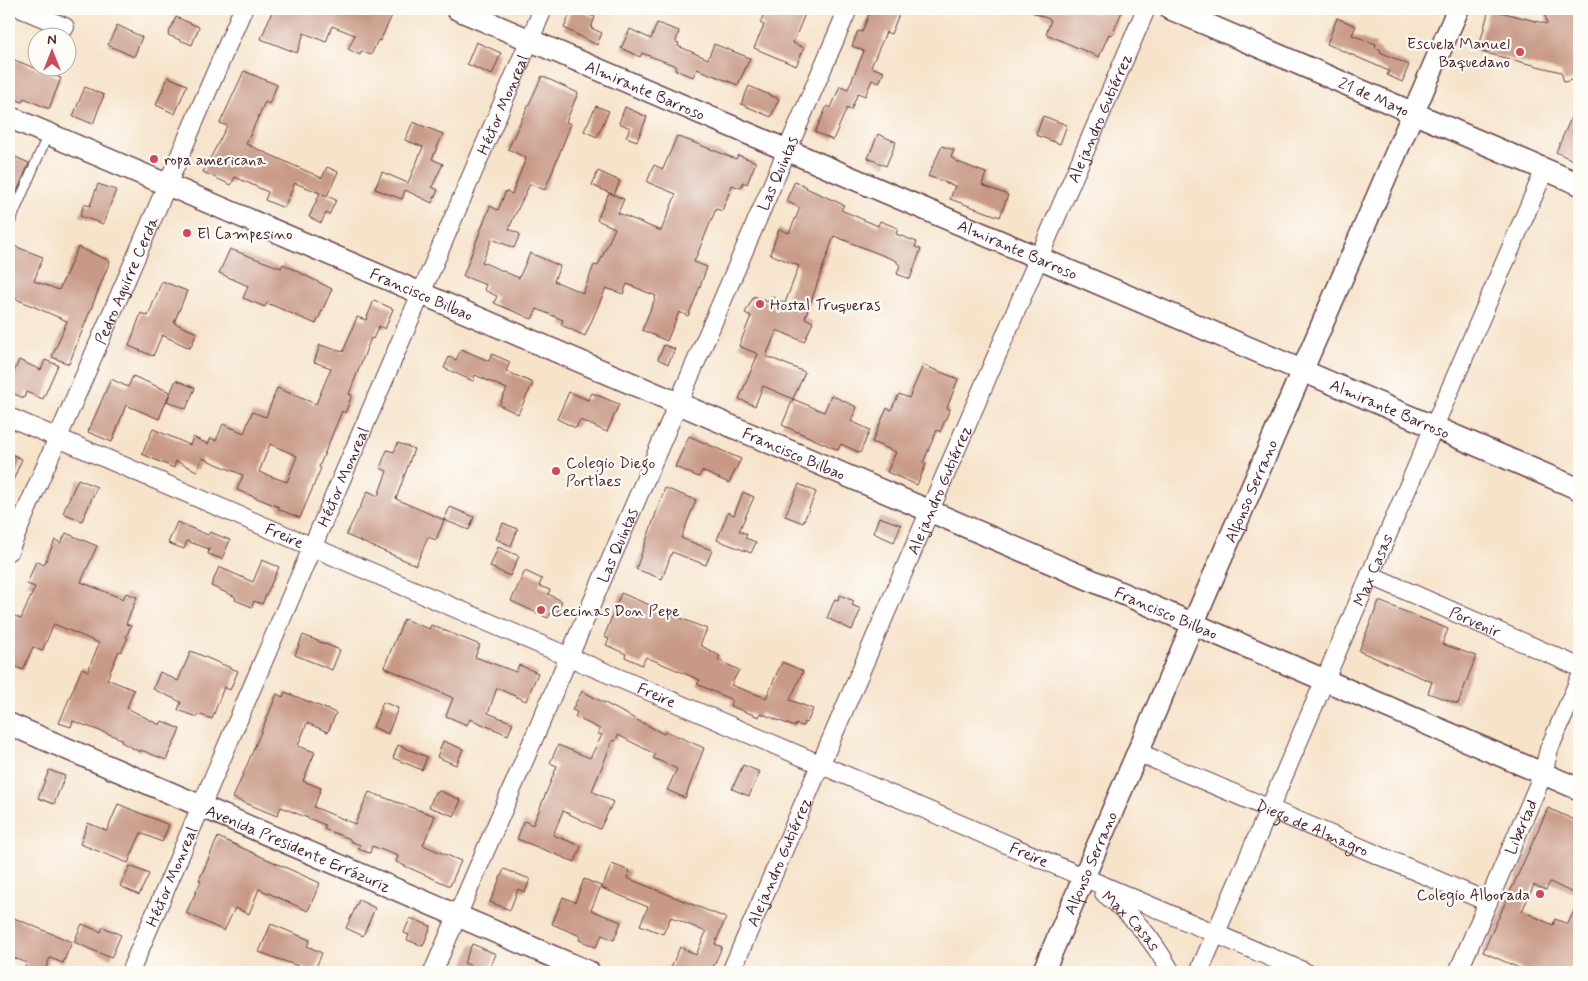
<svg xmlns="http://www.w3.org/2000/svg" width="1588" height="981" font-family="Mynerve,sans-serif">
  <style>
    .building { fill: #c89986; fill-rule: evenodd }
    .lines { fill: none; stroke-linecap: round; stroke-linejoin: round }
    .service-casing { stroke: #643c43; stroke-width: 11 }
    .minor-casing { stroke: #643c43; stroke-width: 20 }
    .tertiary-casing { stroke: #643c43; stroke-width: 24 }
    .service { stroke: #fff; stroke-width: 9 }
    .minor { stroke: #fff; stroke-width: 18 }
    .tertiary { stroke: #fff; stroke-width: 21 }
    .poi-dot { fill: #d1495b; stroke: #fdfcf7; stroke-width: 2 }
    .labels { text-anchor: middle; stroke-width: 4.5; stroke-linejoin: round; paint-order: stroke }
    .poi-label { font-size: 16px; fill: #4a1f2b; stroke: #fdfcf7; text-anchor: start }
    .street-label { font-size: 16px; fill: #4a1f2b; stroke: #fdfcf7 }
  </style>
  <rect width="100%" height="100%" fill="#fdfcf7"/>
  <filter id="ink" filterUnits="userSpaceOnUse"><feTurbulence type="fractalNoise" baseFrequency=".02" numOctaves="2"/><feDisplacementMap in="SourceGraphic" scale="10" xChannelSelector="R" yChannelSelector="G"/><feConvolveMatrix kernelMatrix="1 2 1 2 8 2 1 2 1" color-interpolation-filters="sRGB"/></filter>
  <filter id="wash" filterUnits="userSpaceOnUse"><feTurbulence type="fractalNoise" baseFrequency=".0096" numOctaves="4" result="noise"/><feDisplacementMap in="SourceGraphic" scale="20" xChannelSelector="R" yChannelSelector="G"/><feGaussianBlur stdDeviation="1.12" result="paint"/><feColorMatrix in="noise" values="0 0 0 0 0 0 0 0 0 0 0 0 0 0 0 0 0 1.4 0 .05"/><feComposite in="paint" operator="in"/></filter>
  <g filter="url(#wash)">
    <rect width="100%" height="100%" fill="#f6e3ca"/>
    <g id="blocks">
      <!-- building -->
      <path class="building" d="M273 9H395L380 41 378 40 371 55 361 51 360 55 348 49 355 35 332 26 326 42 304 33 297 53 261 39Z
        M572 9 595 17 591 28 602 33 597 45 564 28Z
        M766 9H807L793 43 804 48 796 66 754 48 764 25 760 23Z
        M871 9H891L900 12 891 34 886 32 871 67 884 72 879 83 872 80 865 96 858 93 851 110 847 108 833 140 815 132 827 106 831 108 840 86 848 89 864 51 852 46 858 31 862 32Z
        M1025 9H1123L1112 35 1109 34 1099 57 1046 34 1051 20Z
        M1489 9 1547 24 1544 9H1579V78L1564 82 1561 72 1478 51Z
        M176 17 199 27 192 45 168 35Z
        M1337 18 1356 26 1352 35 1376 44 1375 47 1381 50 1380 52 1409 65 1402 82 1387 75 1389 71 1327 44Z
        M657 23 679 31 676 42 679 43 678 46 708 59 714 44 750 58 738 85 697 69 693 77 675 70 676 66 642 53 640 57 621 48 630 29 651 39Z
        M117 25 142 37 134 57 108 45Z
        M476 42 501 53 492 75 467 64Z
        M9 58 61 78 49 109 24 98 22 102 9 97Z
        M244 71 277 85 269 104 265 102 246 144 322 178 327 167 338 172 327 196 323 194 336 200 329 215 326 213 321 223 309 217 320 193 295 183 284 208 265 200 268 192 235 177 231 185 203 172 227 126 220 123Z
        M542 76 578 93 566 122 571 124 545 190 530 184 514 217 509 229 520 234 514 248 492 239 482 262 519 278 530 253 560 266 554 281 583 293 594 265 598 266 615 228 597 220 609 193 624 199 618 213 661 231 676 194 647 182 654 165 663 169 677 136 736 159 738 155 756 162 747 184 743 182 741 188 732 185 722 211 716 209 694 262 707 267 697 295 688 316 679 312 667 341 642 330 656 296 627 284 623 294 606 288 585 336 561 325 563 320 537 309 532 319 494 303 497 296 484 290 486 285 463 276 490 206 498 210 506 191 512 194 526 158 508 149Z
        M168 77 187 85 175 114 156 105Z
        M749 86 779 99 771 117 741 104Z
        M85 87 104 95 93 124 73 116Z
        M1579 100V163L1556 152Z
        M596 106 609 111 597 137 584 131Z
        M625 107 647 117 637 141 626 137 630 128 619 123Z
        M1043 116 1067 125 1060 144 1036 135Z
        M413 122 443 134 432 159 443 164 432 187 438 190 432 203 405 190 402 199 375 189 382 172 408 183 423 147 405 140Z
        M878 134 896 142 886 166 868 158Z
        M942 146 954 150 951 157 958 162 986 173 982 185 1008 195 1000 217 950 199 955 186 928 176Z
        M9 154 29 163 9 210Z
        M598 171 620 181 614 195 592 185Z
        M795 181 807 187 806 188 844 205 841 210 878 226 880 221 898 228 896 234 917 242 915 247 921 249 910 279 897 274 900 265 897 263V261L834 236 805 318 813 322 804 342 777 330 766 356 805 372 793 399 763 386 755 406 739 399 758 354 739 346 751 316 745 313 754 296 768 302 771 296 785 303 799 266 770 254 779 229 789 233 800 208 786 201Z
        M98 184 116 190 103 224 80 216 84 204 90 206Z
        M9 244 43 257 34 281 59 290 78 247 110 261 69 364 52 357 67 321 9 296Z
        M230 249 281 268 283 264 332 289 316 324 267 303 265 307 243 298 248 286 219 273Z
        M162 281 187 291 174 323 197 333 190 348 162 335 153 356 129 346 141 313 148 316Z
        M374 300 393 309 385 329 379 326 373 339 371 338 349 394 352 395 345 413 342 411 319 467 321 468 300 518 278 509 279 507 237 490 243 475 202 458 197 471 176 461 174 468 142 454 153 429 190 445 193 437 208 444 211 438 216 441 223 424 244 433 252 412 266 417 277 388 316 404 331 368 314 362 320 345 343 352 357 317 366 320ZM270 444 297 456 287 482 259 472Z
        M664 345 675 349 668 364 658 359Z
        M461 349 489 361 492 354 510 362 506 371 533 383 518 414 499 405 507 389 475 375 473 381 444 368 449 357 456 360Z
        M19 360 41 370 45 360 58 365 43 399 26 392 24 398 9 392V384Z
        M923 365 958 379 947 408 950 409 940 432 937 430 923 463 926 464 917 485 887 472 896 452 872 442 887 408 891 410 899 394 909 398Z
        M133 376 170 392 159 419 126 405 112 442 88 432 111 379 128 387Z
        M176 380 195 388 186 409 167 401Z
        M569 392 588 400 592 393 619 404 607 432 580 420 576 428 557 419Z
        M831 395 857 407 851 421 870 430 860 453 841 444 838 450 782 425 793 399 824 412Z
        M689 436 741 459 729 483 702 471 699 477 675 467Z
        M398 443 414 449 396 499 444 520 436 540 428 537 416 565 346 535 368 491 378 496 387 471 380 468 387 450 394 452Z
        M9 453 22 459 9 490Z
        M78 479 97 487 82 521 63 513Z
        M799 484 816 492 803 523 785 516Z
        M665 488 696 500 681 538 712 550 706 565 672 552 662 579 636 569Z
        M743 492 754 497 739 531 747 534 745 538 756 542 751 553 717 540 728 512 734 515Z
        M450 507 474 517 469 530 444 520Z
        M879 517 901 525 894 542 873 533Z
        M177 522 208 535 210 532 230 540 222 559 208 554 209 549 187 541 184 549 168 543Z
        M503 523 518 529 511 546 496 539Z
        M66 533 97 546 81 582 123 599 126 593 137 597 126 624 131 626 126 637 128 638 121 652 119 651 107 679 134 690 127 708 160 725 162 721 180 729 166 760 141 750 140 752 121 742 122 739 73 721 71 727 59 723 82 668 88 671 99 643 54 624 42 651 33 647 23 670 9 664V613L21 619 35 587 27 584 36 561 44 565 55 540 61 543Z
        M498 547 519 556 510 576 490 567Z
        M262 560 279 567 262 604 254 601 252 607 235 600 236 597 211 586 219 567 253 582Z
        M525 571 542 579 539 586 550 590 548 594 562 601 557 613 552 611 548 618 511 601Z
        M621 593 707 629 700 645 720 656 718 660 739 670 731 685 766 698 782 662 803 671 790 700 813 709 807 723 804 722 803 726 796 724 795 727 760 713 759 717 730 706 732 700 697 684 700 680 646 657 642 665 625 657 626 654 606 645 609 639 604 637Z
        M840 595 854 601 852 605 861 609 852 630 827 618 835 599 838 600Z
        M1379 601 1448 629 1442 644 1476 656 1458 704 1428 693 1432 682 1359 651Z
        M404 619 429 629 431 625 480 645 475 657 516 672 519 665 538 673 526 701 497 688 488 713 513 723 508 735 470 719 467 725 446 716 453 698 384 667Z
        M303 635 340 650 332 670 295 655Z
        M191 651 238 671 230 690 224 687 212 719 198 714 197 717 178 710 181 702 153 689 160 672 178 681Z
        M582 691 664 734 666 731 704 748 685 798 667 790 677 769 653 758 655 754 618 735 616 741 613 740 592 791 613 802 600 829 563 811 553 835 581 846 575 862 517 839 524 821 533 825 557 766 550 763 558 745 590 758 602 735 598 734 600 729 575 717 577 712 572 710Z
        M285 692 336 713 328 732 307 723 298 746 315 752 303 781 321 788 314 807 355 824 369 792 435 816 423 845 461 861 450 886 396 862 398 856 372 846 370 853 358 849 360 845 350 841V839L324 829 325 825 281 807 277 816 233 798 277 694 283 697Z
        M383 702 398 708 388 734 373 727Z
        M443 741 463 749 456 765 437 757Z
        M398 745 427 757 422 770 393 758Z
        M743 765 760 772 749 796 732 789Z
        M49 770 65 776 54 804 38 798Z
        M440 791 461 800 454 816 429 807 435 792Z
        M118 804 169 825 162 842 141 833 128 863 80 844 88 823 107 831Z
        M1548 808 1579 822V896L1550 882 1546 890 1534 885 1522 911 1553 925 1555 919 1568 924 1579 898V972H1528L1483 952Z
        M218 837 320 883 308 911 259 889 249 914 235 908 224 931 186 913 201 881 199 880Z
        M612 864 630 871 627 878 726 918 715 944 722 947 711 972H669L680 947 696 955 706 932 671 917 663 934 640 925 648 907 602 888Z
        M130 866 149 874 139 895 120 886Z
        M504 869 530 879 525 892 518 889 510 910 490 902Z
        M584 879 601 886 591 910 621 922 614 940 602 935 596 947 579 940 580 936 552 924 563 897 575 902Z
        M359 900 375 908 363 936 346 928Z
        M9 916 72 942 63 963 50 958 44 972H23L27 963 9 956Z
        M410 918 431 926 423 946 407 940 409 935 404 933Z
        M82 924 101 932 103 927 121 935 111 958 74 942Z
        M271 924 310 940 307 946 322 953 314 972 259 952Z
        M472 944 496 954 488 972 464 963Z"/>
    </g>
  </g>
  <g filter="url(#ink)">
    <use href="#blocks" fill-opacity="0" stroke="#643c43" stroke-width="1"/>
    <g class="lines">
      <!-- service casing -->
      <g class="service-casing">
        <path id="service" d="M9 225 48 134"/>
      </g>
      <!-- minor casing -->
      <g class="minor-casing">
        <g id="minor">
          <path d="M22 9 65 27"/>
          <path id="s1" d="M9 417 1305 972"/>
          <path id="s2" d="M9 551 243 9"/>
          <path id="s3" d="M1370 575 1579 667"/>
          <path id="s4" d="M1137 752 1488 902"/>
          <path id="s5" d="M1104 893C1135 918 1151 937 1171 972"/>
          <path id="s6" d="M130 972 543 9"/>
          <path id="s7" d="M433 972 848 9"/>
          <path id="s8" d="M731 972 1146 9"/>
          <path id="s9" d="M1199 972 1545 169"/>
          <path id="s10" d="M1458 972 1543 774 1549 749 1579 680"/>
        </g>
      </g>
      <!-- tertiary casing -->
      <g class="tertiary-casing">
        <g id="tertiary">
          <path id="s11" d="M457 9 1579 489"/>
          <path id="s12" d="M1171 9 1579 184"/>
          <path id="s13" d="M9 117 1579 789"/>
          <path id="s14" d="M9 724 589 972"/>
          <path id="s15" d="M1043 972 1458 9"/>
        </g>
      </g>
      <!-- service -->
      <use href="#service" class="service"/>
      <!-- minor -->
      <use href="#minor" class="minor"/>
      <!-- tertiary -->
      <use href="#tertiary" class="tertiary"/>
    </g>
  </g>
  <!-- markers -->
  <g class="poi-dot">
    <circle cx="1520" cy="52" r="5"/>
    <circle cx="154" cy="159" r="5"/>
    <circle cx="187" cy="233" r="5"/>
    <circle cx="760" cy="304" r="5"/>
    <circle cx="556" cy="471" r="5"/>
    <circle cx="541" cy="610" r="5"/>
    <circle cx="1540" cy="894" r="5"/>
  </g>
  <g class="labels">
    <!-- poi labels -->
    <g class="poi-label">
      <text x="1510" y="49" text-anchor="end">Escuela Manuel<tspan x="1510" dy="18">Baquedano</tspan></text>
      <text x="164" y="165">ropa americana</text>
      <text x="197" y="239">El Campesino</text>
      <text x="770" y="310">Hostal Truqueras</text>
      <text x="566" y="468">Colegio Diego<tspan x="566" dy="18">Portlaes</tspan></text>
      <text x="551" y="616">Cecinas Don Pepe</text>
      <text x="1530" y="900" text-anchor="end">Colegio Alborada</text>
    </g>
    <!-- street labels -->
    <g class="street-label">
      <text dy="6" stroke="none"><textPath href="#s11" startOffset="205">Almirante Barroso</textPath></text>
      <text dy="6" stroke="none"><textPath href="#s12" startOffset="221">21 de Mayo</textPath></text>
      <text dy="6" stroke="none"><textPath href="#s6" startOffset="944">Héctor Monreal</textPath></text>
      <text dy="6" stroke="none"><textPath href="#s8" startOffset="930">Alejandro Gutiérrez</textPath></text>
      <text dy="6" stroke="none"><textPath href="#s7" startOffset="870">Las Quintas</textPath></text>
      <text dy="6" stroke="none"><textPath href="#s11" startOffset="610">Almirante Barroso</textPath></text>
      <text dy="6" stroke="none"><textPath href="#s2" startOffset="295">Pedro Aguirre Cerda</textPath></text>
      <text dy="6" stroke="none"><textPath href="#s13" startOffset="449">Francisco Bilbao</textPath></text>
      <text dy="6" stroke="none"><textPath href="#s11" startOffset="1015">Almirante Barroso</textPath></text>
      <text dy="6" stroke="none"><textPath href="#s13" startOffset="854">Francisco Bilbao</textPath></text>
      <text dy="6" stroke="none"><textPath href="#s6" startOffset="539">Héctor Monreal</textPath></text>
      <text dy="6" stroke="none"><textPath href="#s8" startOffset="525">Alejandro Gutiérrez</textPath></text>
      <text dy="6" stroke="none"><textPath href="#s15" startOffset="524">Alfonso Serrano</textPath></text>
      <text dy="6" stroke="none"><textPath href="#s1" startOffset="300">Freire</textPath></text>
      <text dy="6" stroke="none"><textPath href="#s7" startOffset="465">Las Quintas</textPath></text>
      <text dy="6" stroke="none"><textPath href="#s9" startOffset="438">Max Casas</textPath></text>
      <text dy="6" stroke="none"><textPath href="#s13" startOffset="1259">Francisco Bilbao</textPath></text>
      <text dy="6" stroke="none"><textPath href="#s3" startOffset="115">Porvenir</textPath></text>
      <text dy="6" stroke="none"><textPath href="#s1" startOffset="705">Freire</textPath></text>
      <text dy="6" stroke="none"><textPath href="#s4" startOffset="191">Diego de Almagro</textPath></text>
      <text dy="6" stroke="none"><textPath href="#s10" startOffset="158">Libertad</textPath></text>
      <text dy="6" stroke="none"><textPath href="#s14" startOffset="315">Avenida Presidente Errázuriz</textPath></text>
      <text dy="6" stroke="none"><textPath href="#s1" startOffset="1110">Freire</textPath></text>
      <text dy="6" stroke="none"><textPath href="#s8" startOffset="120">Alejandro Gutiérrez</textPath></text>
      <text dy="6" stroke="none"><textPath href="#s15" startOffset="119">Alfonso Serrano</textPath></text>
      <text dy="6" stroke="none"><textPath href="#s6" startOffset="104">Héctor Monreal</textPath></text>
      <text dy="6" stroke="none"><textPath href="#s5" startOffset="39">Max Casas</textPath></text>
    </g>
  </g>
  <!-- margin -->
  <rect width="1588" height="981" fill="none" stroke="#fdfcf7" stroke-width="30"/>
  <!-- north arrow -->
  <g transform="translate(52 52)"><circle r="24" fill="#fdfcf7" stroke="#b5a4a5"/>
  <path d="M0-4L9 19L0 12L-9 19Z" fill="#d1495b"/>
  <text y="-8" font-size="14" font-weight="bold" text-anchor="middle" fill="#4a1f2b">N</text>
  </g>
</svg>
